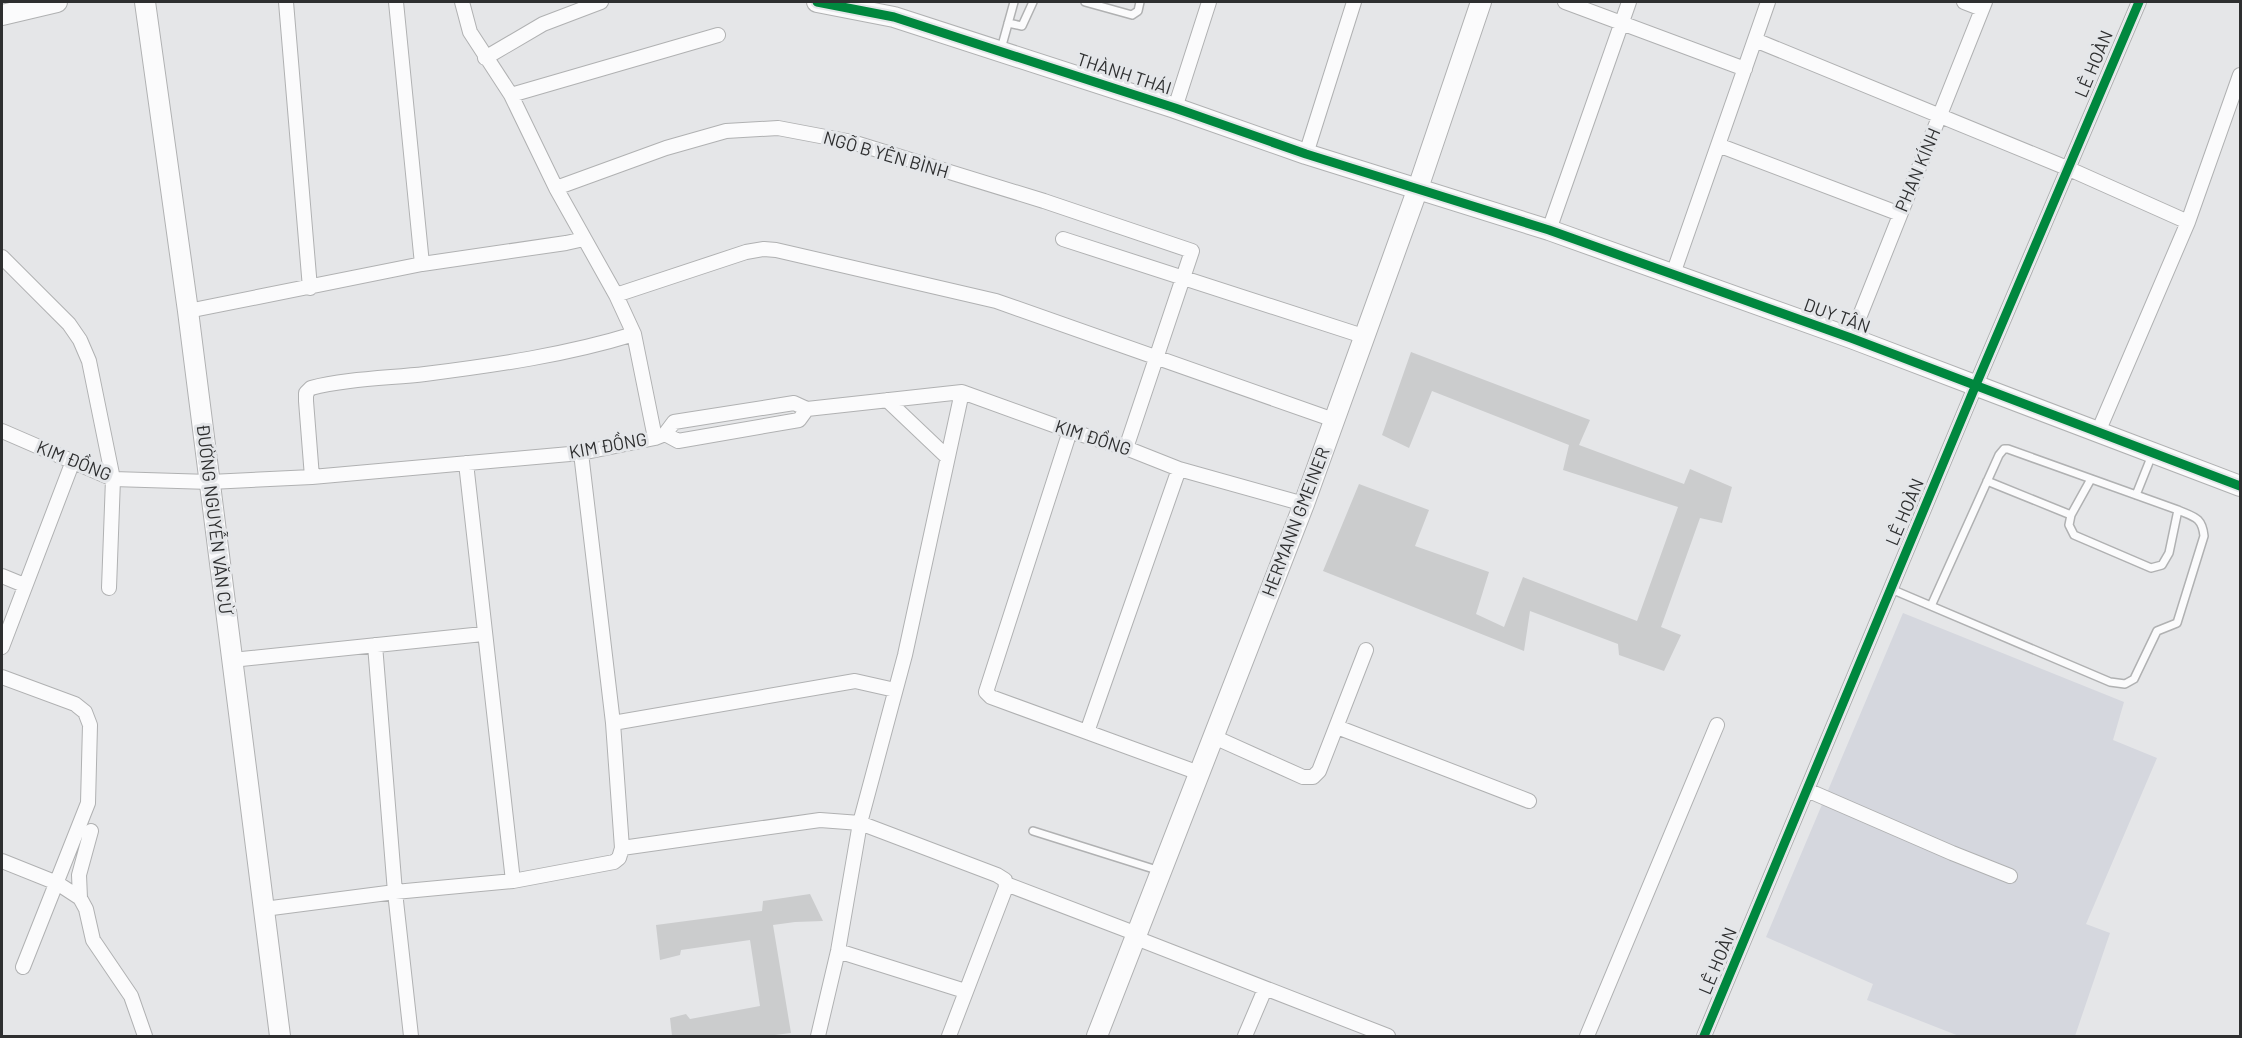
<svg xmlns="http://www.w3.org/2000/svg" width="2242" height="1038" font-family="Barlow,sans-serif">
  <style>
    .built { fill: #d5d7de }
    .building { fill: #cbcccd }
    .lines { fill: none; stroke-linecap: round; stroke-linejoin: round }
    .lane-casing { stroke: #b0b1b2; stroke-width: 10 }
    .street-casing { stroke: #b0b1b2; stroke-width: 16 }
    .secondary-casing { stroke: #b0b1b2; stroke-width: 22 }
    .lane { stroke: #fbfbfc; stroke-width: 7 }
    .street { stroke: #fbfbfc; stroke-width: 14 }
    .secondary { stroke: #fbfbfc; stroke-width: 20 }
    .cycleway-casing { stroke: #e4e6e9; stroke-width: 13 }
    .cycleway { stroke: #00873e; stroke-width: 9 }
    .labels { text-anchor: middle; stroke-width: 6; stroke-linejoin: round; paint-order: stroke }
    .street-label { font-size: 18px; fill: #2e2f30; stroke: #e4e6e9 }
  </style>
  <rect width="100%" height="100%" fill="#e5e6e8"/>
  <!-- built -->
  <path class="built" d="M1903 613 2124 702 2113 740 2157 758 2086 924 2110 933 2075 1036H1959L1867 1000 1873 984 1766 937Z"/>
  <!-- building -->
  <path class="building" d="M1411 352 1590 420 1579 445 1684 484 1690 469 1732 487 1722 523 1700 518 1661 627 1681 635 1664 671 1619 655 1618 644 1530 611 1524 651 1323 571 1359 484 1429 510 1415 546 1489 572 1476 614 1504 627 1523 577 1637 621 1678 507 1563 470 1569 445 1432 391 1409 448 1382 435Z
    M810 894 823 921 795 922 773 925 791 1033 767 1036H672L670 1018 686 1014 690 1019 760 1006 750 940 681 950 680 955 660 960 656 925 762 911 763 901Z"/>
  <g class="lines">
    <!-- lane casing -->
    <g class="lane-casing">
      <path id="lane" d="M1085 2 1132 15 1138 11 1140 2
        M1008 23 1022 26 1033 2
        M1001 49 1014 2
        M2091 479 2071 515 2069 525 2074 535 2151 568 2162 565 2169 553 2178 510
        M1987 481 2071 515
        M2136 495 2152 455
        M1891 589 2110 682 2125 684 2134 679 2157 631 2177 623 2204 536C2202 517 2194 517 2178 510L2008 449H2004L1999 455 1931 606
        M1033 831 1160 871"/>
    </g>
    <!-- street casing -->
    <g class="street-casing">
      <path id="street" d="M286 2 310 288
        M396 2 422 264
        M462 2 470 32 511 95 556 188 616 295 634 334 655 438
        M1565 2 1745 69
        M1964 2 1982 9
        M1755 40 2067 168 2188 222
        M485 58 543 24 601 2
        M511 95 718 35
        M1175 108 1209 2
        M1718 145 1900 214
        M1306 154 1354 2
        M556 188 666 148 726 131 778 128 852 142 1044 201 1192 251 1126 448
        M1549 230 1629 2
        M1063 239 1363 336
        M2 257 69 324 80 340 89 361 113 479 109 588
        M1673 274 1768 2
        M616 295 746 252 764 249 776 250 996 301 1334 420
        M188 311 422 264 566 243 584 239
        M1851 338 1985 2
        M887 400 947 457
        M2 431 113 479 210 482 312 477 581 453 655 438 665 434 674 422 794 403 807 409
        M1070 431 986 692 991 697 1199 773
        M2098 432 2188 222 2240 75
        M665 434 678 441 799 420 807 409 962 392 1070 431 1126 448 1179 469 1304 504
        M466 463 513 881
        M312 477 306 401V393L311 388C344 379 390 378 425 374 496 365 566 355 634 334
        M2 576 24 585
        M375 645 395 892 411 1036
        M2 647 73 461
        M232 660 483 634
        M2 677 75 704 85 712 90 725 88 803 23 967
        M613 723 855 681 895 690
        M1337 727 1529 801
        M1087 732 1179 469
        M1214 737 1303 777H1313L1319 771 1366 650
        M1807 790 1952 853 2010 876
        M622 848 820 820 860 823 997 875 1005 880 1006 887 949 1036
        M2 861 57 883 80 898 86 909 93 940 131 996 145 1036
        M1006 884 1137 934
        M80 898 79 875 91 831
        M264 909 395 892 513 881 614 862 619 858 622 848 613 723 581 453
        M1136 938 1388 1036
        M838 951 965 991
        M818 1036 838 951 860 823 905 655 962 392
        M1245 1036 1265 989
        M1587 1036 1717 725
        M1704 1036 1975 387 2139 2"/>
    </g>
    <!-- secondary casing -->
    <g class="secondary-casing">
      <path id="secondary" d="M145 2 188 311 280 1036
        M817 2 894 17 1175 108 1306 154 1549 230 1851 338 2240 486
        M2 15 57 2
        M1097 1036 1304 504 1418 188 1481 2"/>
    </g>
    <!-- lane -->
    <use href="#lane" class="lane"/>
    <!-- street -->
    <use href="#street" class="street"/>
    <!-- secondary -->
    <use href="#secondary" class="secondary"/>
    <!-- cycleway casing -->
    <g class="cycleway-casing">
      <path id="cycleway" d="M817 2 894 17 1175 108 1306 154 1549 230 1851 338 2240 486
        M1704 1036 1975 387 2139 2"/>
    </g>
    <!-- cycleway -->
    <use href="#cycleway" class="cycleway"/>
  </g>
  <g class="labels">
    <!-- street labels -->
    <g class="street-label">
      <text transform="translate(2094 64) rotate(-67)" y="6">LÊ HOÀN</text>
      <text transform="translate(1124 74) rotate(18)" y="6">THÀNH THÁI</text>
      <text transform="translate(886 155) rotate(16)" y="6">NGÕ B YÊN BÌNH</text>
      <text transform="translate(1918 170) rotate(-67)" y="6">PHAN KÍNH</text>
      <text transform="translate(1837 316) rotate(20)" y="6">DUY TÂN</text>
      <text transform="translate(1093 438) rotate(18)" y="6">KIM ĐỒNG</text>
      <text transform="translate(608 446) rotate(-10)" y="6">KIM ĐỒNG</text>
      <text transform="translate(74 461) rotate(22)" y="6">KIM ĐỒNG</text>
      <text transform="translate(1905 512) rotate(-67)" y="6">LÊ HOÀN</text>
      <text transform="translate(214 519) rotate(83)" y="6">ĐƯỜNG NGUYỄN VĂN CỪ</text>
      <text transform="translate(1296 522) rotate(-69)" y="6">HERMANN GMEINER</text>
      <text transform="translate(1718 961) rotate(-67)" y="6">LÊ HOÀN</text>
    </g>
  </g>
  <!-- border -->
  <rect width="2242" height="1038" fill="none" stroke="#2e2f30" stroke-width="6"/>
</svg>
